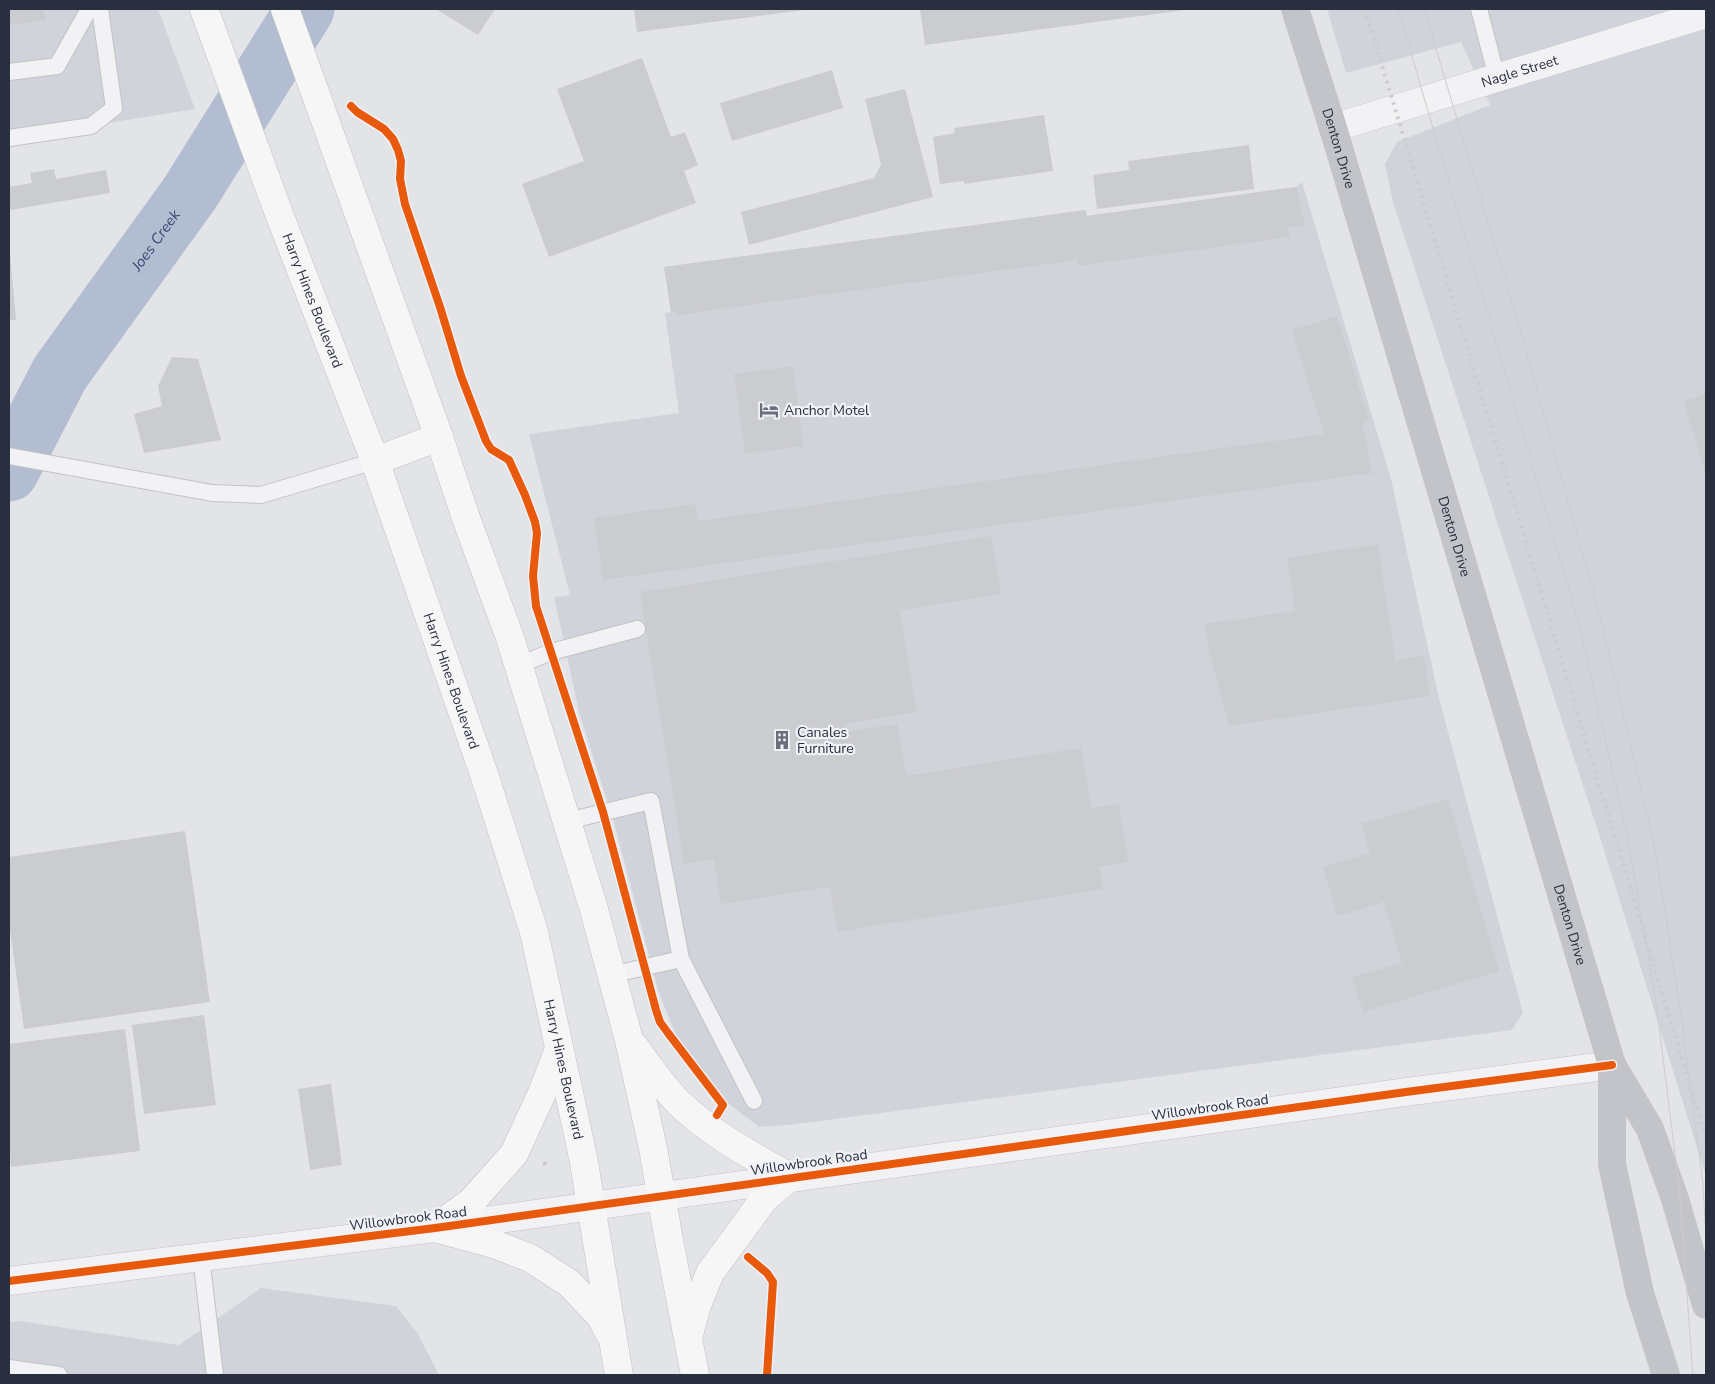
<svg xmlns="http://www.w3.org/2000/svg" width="1715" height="1384" font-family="'Nunito Sans',sans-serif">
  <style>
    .built { fill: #d1d3da }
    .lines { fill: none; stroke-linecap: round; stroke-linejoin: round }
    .river { stroke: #b3bdd1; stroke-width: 59 }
    .building { fill: #cbccd0 }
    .lane-casing { stroke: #c1c2c5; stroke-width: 18 }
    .street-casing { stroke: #c1c2c5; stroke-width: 29 }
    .primary-casing { stroke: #bfc1c5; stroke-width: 29 }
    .path { stroke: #c5c5ca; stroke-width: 3; stroke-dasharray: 4 4; stroke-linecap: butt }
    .lane { stroke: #f2f2f4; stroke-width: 16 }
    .street { stroke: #f2f2f4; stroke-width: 28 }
    .secondary { stroke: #c3c4c9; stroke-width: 28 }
    .primary { stroke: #f6f6f6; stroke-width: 28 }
    .tram { stroke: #cccccf; stroke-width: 1 }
    .rail { stroke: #cccccf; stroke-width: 4; stroke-dasharray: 2.5 5; stroke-linecap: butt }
    .cycleway-casing { stroke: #f1f2f7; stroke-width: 11 }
    .cycleway { stroke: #e8590c; stroke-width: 8 }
    .labels { text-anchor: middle; stroke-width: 4.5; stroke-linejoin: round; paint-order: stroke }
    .street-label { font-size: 14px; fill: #2a2f40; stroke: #f1f2f7 }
    .poi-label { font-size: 14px; fill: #2a2f40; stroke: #f1f2f7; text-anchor: start }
    .water-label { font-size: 15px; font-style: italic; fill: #364872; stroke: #f1f2f7 }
  </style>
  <rect width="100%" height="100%" fill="#e3e4e7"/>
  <!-- built -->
  <path class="built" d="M9 9H158L195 109 9 139Z
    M1327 9H1706V1176L1604 850 1393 202 1385 164 1397 142 1490 105 1461 42 1346 73Z
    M1302 182 1391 479 1439 698 1523 1013 1512 1030 789 1125 759 1127 724 1100 690 1071 658 990 615 826 579 712 554 597 570 595 529 434 679 413 665 313 671 312 664 267 1086 210 1087 216 1296 187Z
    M261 1288 396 1306 418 1334 439 1375H9V1322L19 1321 179 1345Z"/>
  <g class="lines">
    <!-- river -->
    <path class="river" id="s1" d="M9 472 60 373 190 193 305 9"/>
  </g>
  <!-- building -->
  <path class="building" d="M9 9H43L47 20 9 25Z
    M436 9H495L478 35Z
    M634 9H804V10L637 32Z
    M920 9H1185V10L925 45Z
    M642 58 671 137 685 132 698 165 684 171 696 203 549 257 522 184 584 161 557 89Z
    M832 70 843 108 732 141 720 103Z
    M905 89 933 197 749 245 741 212 874 178 881 164 865 99Z
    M1044 115 1053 171 964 184V181L940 184 933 137 955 133 954 128Z
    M1249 145 1254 189 1097 209 1093 175 1129 170 1128 161Z
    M54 169 56 179 106 170 110 193 10 210 9 187 32 183 30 173Z
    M1296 187 1305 225 1288 228 1290 237 1078 266 1077 260 677 315V312H671L664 267 1086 210 1087 216Z
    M10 252 16 320H9V253Z
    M1337 316 1369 420 1362 422 1372 473 603 580 594 518 695 504 698 521 1324 434 1292 330Z
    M172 357 198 359 221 440 144 453 134 414 162 406 158 386Z
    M793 366 803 446 745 454 734 374Z
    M1706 394V475L1684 401Z
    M991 536 1001 594 900 610 917 712 845 724 846 732 897 724 906 776 1081 748 1091 808 1119 804 1128 862 1099 867 1103 889 838 932 830 887 721 904 714 859 684 864 640 592Z
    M1378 544 1395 660 1424 656 1430 696 1229 726 1210 653 1205 624 1295 611 1287 558Z
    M1448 799 1499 971 1363 1012 1352 977 1402 963 1384 902 1337 916 1323 867 1370 853 1361 824Z
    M185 831 210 1002 24 1029 9 923V857Z
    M204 1015 216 1105 144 1114 132 1025Z
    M125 1029 140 1151 11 1167 9 1146V1044Z
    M331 1084 342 1165 310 1170 298 1089Z"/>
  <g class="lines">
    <!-- lane casing -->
    <g class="lane-casing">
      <path id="lane" d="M1479 9 1497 78
        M9 72 57 66 89 9
        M9 138 91 126 114 108 100 9
        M9 456 212 493 261 495 375 461
        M519 665 551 652 637 629
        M567 821 651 801 681 959 754 1101
        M611 975 681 959
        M201 1257 215 1375
        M9 1368 59 1375"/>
    </g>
    <!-- street casing -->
    <g class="street-casing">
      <g id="street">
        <path id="s2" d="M1333 128 1706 14"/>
        <path d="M9 1281 435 1228 1406 1092 1612 1065"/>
      </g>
    </g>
    <!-- primary casing -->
    <g class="primary-casing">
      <g id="primary">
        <path id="s4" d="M204 9 278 211 375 461 485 777 534 932 583 1157 619 1375"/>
        <path d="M285 9 439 437 466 518 510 638 593 906 628 1036 653 1148 668 1235 695 1375"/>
        <path d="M375 461 439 437"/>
        <path d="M634 1046C648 1065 662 1086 679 1103 711 1134 752 1156 790 1177L764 1199 710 1273 697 1305 689 1334"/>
        <path d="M435 1228 471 1202 514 1154 542 1093 559 1049"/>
        <path d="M435 1228 494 1244 530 1258 569 1283 601 1317 609 1333"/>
      </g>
    </g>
    <!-- path -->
    <path class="path" d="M543 1164 550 1162"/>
    <!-- lane -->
    <use href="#lane" class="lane"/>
    <!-- street -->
    <use href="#street" class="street"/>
    <!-- secondary -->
    <g class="secondary">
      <path id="s3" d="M1295 9 1333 128 1612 1065 1650 1129 1675 1199 1706 1305"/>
      <path d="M1612 1067V1164L1640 1293 1666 1375"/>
    </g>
    <!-- primary -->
    <use href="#primary" class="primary"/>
    <!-- tram -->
    <path class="tram" d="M1398 9 1579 624 1629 844 1656 1002 1679 1186 1693 1375
      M1424 9 1519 325 1601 620 1653 840 1679 999 1703 1184 1706 1238"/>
    <!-- rail -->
    <path class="rail" d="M1365 9 1706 1139"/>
    <!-- cycleway casing -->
    <g class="cycleway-casing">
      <path id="cycleway" d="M351 106 357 112 384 129 393 139 398 150 401 161 400 179 405 204 440 307 461 376 486 441 491 449 509 460 525 495 535 522 537 533 533 576 536 606 603 812 656 1010 660 1022 668 1033 723 1105 717 1115
        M748 1257 767 1273 773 1282 767 1375
        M9 1281 435 1228 1406 1092 1612 1065"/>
    </g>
    <!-- cycleway -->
    <use href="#cycleway" class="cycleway"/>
  </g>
  <!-- icons -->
  <defs>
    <g id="hotel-bare" transform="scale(1.5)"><path d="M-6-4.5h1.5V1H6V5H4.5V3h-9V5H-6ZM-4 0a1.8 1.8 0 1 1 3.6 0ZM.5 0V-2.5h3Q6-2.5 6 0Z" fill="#6b6e7a" stroke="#f1f2f7" stroke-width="2.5" paint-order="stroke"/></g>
    <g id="building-bare" transform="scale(1.5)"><path d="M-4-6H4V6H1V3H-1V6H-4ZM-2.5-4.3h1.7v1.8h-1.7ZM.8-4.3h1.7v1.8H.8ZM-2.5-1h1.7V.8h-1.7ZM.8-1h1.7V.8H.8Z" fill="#6b6e7a" stroke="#f1f2f7" stroke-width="2.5" paint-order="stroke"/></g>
  </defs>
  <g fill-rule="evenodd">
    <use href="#hotel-bare" x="769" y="410"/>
    <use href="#building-bare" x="782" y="740"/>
  </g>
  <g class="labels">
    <!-- street labels -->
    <g class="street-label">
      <text dy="5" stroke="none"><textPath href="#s2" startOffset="195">Nagle Street</textPath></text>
      <text dy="5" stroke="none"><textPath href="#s3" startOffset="146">Denton Drive</textPath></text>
      <text dy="5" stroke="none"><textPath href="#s4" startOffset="311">Harry Hines Boulevard</textPath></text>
      <text dy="5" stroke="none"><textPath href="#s3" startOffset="551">Denton Drive</textPath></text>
      <text dy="5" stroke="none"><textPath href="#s4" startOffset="716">Harry Hines Boulevard</textPath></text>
      <text dy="5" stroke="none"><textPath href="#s3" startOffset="956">Denton Drive</textPath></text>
      <text dy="5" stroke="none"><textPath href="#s4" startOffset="1121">Harry Hines Boulevard</textPath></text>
      <text transform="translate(1210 1107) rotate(-8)" y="5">Willowbrook Road</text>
      <text transform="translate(809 1162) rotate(-8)" y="5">Willowbrook Road</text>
      <text transform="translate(408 1218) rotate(-7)" y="5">Willowbrook Road</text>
    </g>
    <!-- poi labels -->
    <g class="poi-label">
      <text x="784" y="415">Anchor Motel</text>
      <text x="797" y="737">Canales<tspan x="797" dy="16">Furniture</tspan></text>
    </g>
    <!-- water labels -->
    <g class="water-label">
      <text dy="5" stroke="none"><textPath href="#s1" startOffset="275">Joes Creek</textPath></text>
    </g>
  </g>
  <!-- border -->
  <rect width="1715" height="1384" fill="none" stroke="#2a2f40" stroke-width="20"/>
</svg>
